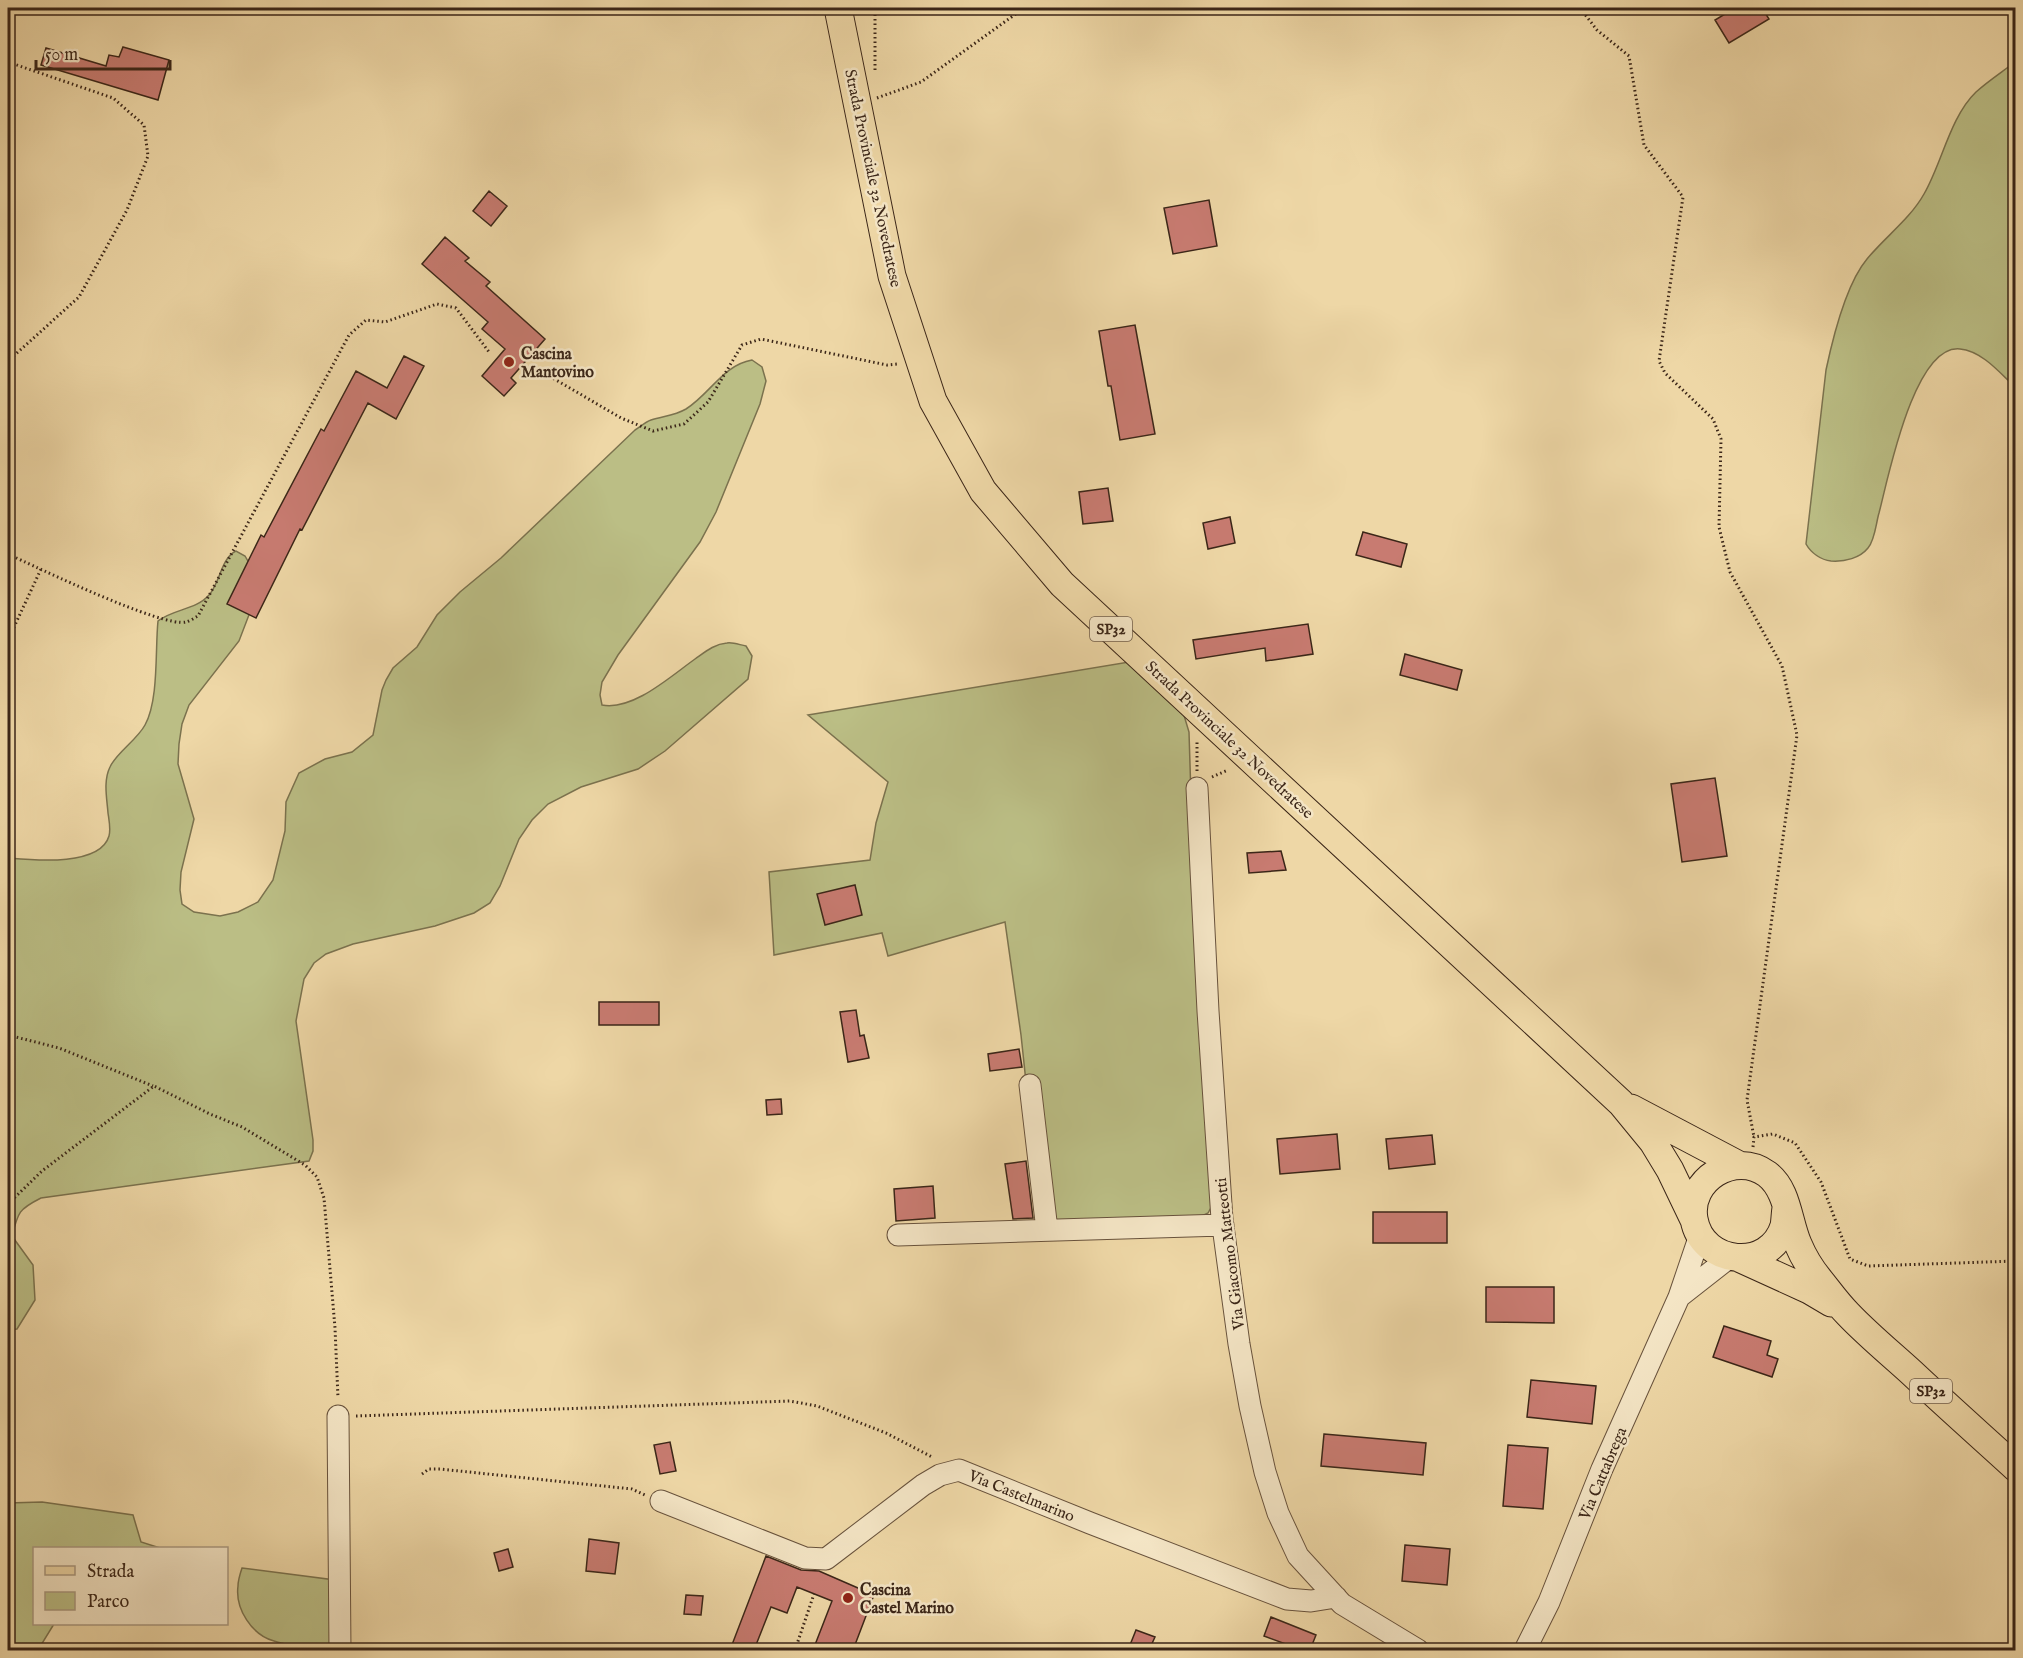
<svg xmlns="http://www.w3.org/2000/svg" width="2023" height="1658" font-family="'IM FELL English',serif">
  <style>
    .green { fill: #bbbe85; stroke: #7b724e; stroke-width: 1.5 }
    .building { fill: #c87b71; stroke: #3b2618; stroke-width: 1.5 }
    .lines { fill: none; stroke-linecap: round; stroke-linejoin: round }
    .minor-casing { stroke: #68523c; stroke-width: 23 }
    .major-casing { stroke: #3b2618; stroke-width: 29 }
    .path { stroke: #3b2618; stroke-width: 3; stroke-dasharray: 1.5 3; stroke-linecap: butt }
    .minor { stroke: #f4e5c5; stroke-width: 21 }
    .major { stroke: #eed7a6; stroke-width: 27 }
    .poi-dot { fill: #8f2418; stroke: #f4e5c5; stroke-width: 2 }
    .labels { text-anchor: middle; stroke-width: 5; stroke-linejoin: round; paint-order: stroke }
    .shield { fill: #f4e5c5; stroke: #725f4c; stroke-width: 1.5 }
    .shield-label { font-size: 15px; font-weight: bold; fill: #3b2618 }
    .street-label { font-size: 16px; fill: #3b2618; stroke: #f4e5c5 }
    .poi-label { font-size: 16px; font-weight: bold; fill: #3b2618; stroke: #f4e5c5; text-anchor: start }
  </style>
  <rect width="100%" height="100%" fill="#eed7a6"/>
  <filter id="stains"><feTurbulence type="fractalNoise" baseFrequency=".00333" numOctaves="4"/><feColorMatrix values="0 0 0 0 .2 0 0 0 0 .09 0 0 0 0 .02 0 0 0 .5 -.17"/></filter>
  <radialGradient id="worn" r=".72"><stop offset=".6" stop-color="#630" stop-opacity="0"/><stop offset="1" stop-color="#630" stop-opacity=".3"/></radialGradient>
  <!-- green -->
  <path class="green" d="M2015 62V387C2000 373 1982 351 1960 349 1914 344 1888 479 1879 513 1876 523 1875 540 1868 548 1860 558 1845 562 1831 561 1821 560 1811 553 1806 544L1826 370C1833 337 1846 284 1867 259 1885 237 1910 219 1924 194 1942 163 1950 117 1976 92 1988 81 2002 72 2015 62Z
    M752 360 762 367 766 381 760 404 716 512 700 542 618 655 602 682 600 695 602 705C633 711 671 676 695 659 705 652 714 644 727 643 733 642 740 645 746 646L752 656 748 679 665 751 638 769 581 787 548 804 532 820 519 839 500 886 490 903 474 913 435 926 353 944 326 954 314 963 304 979 296 1021 313 1140V1151L309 1161 41 1198C19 1209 18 1212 12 1236L33 1265 35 1300 17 1329 8 1330V858C32 860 100 867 109 836 111 829 109 820 108 813 107 799 103 781 110 767 116 753 137 740 145 725 159 700 155 649 158 621 173 609 196 610 209 595 220 583 221 558 236 551L245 556 249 563 252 607 239 641 189 705 182 724 179 744 178 764 194 819 181 872 180 890 182 904 194 912 220 916 238 912 258 902 273 880 285 831 286 802 299 773 325 759 352 752 373 735 382 690 386 680 393 668 417 647 437 615 460 592 501 558 635 430C640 427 645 422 651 420 663 416 674 416 686 409 710 394 723 365 752 360Z
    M1135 661 1183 712 1189 732 1195 927 1213 1204 1208 1213 1200 1217 1041 1223 1021 1035 1005 922 888 956 882 933 774 955 769 872 870 860 876 823 888 782 808 715Z
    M42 1502 133 1515 141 1542 160 1548H34V1624H54L38 1650H8V1503Z
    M242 1568 335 1580 330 1650C312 1648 292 1647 274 1641 252 1635 235 1609 238 1586 238 1580 240 1574 242 1568Z"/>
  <!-- building -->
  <path class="building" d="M1735 8H1762L1769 19 1729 43 1715 20Z
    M123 47 169 60 158 100 41 65 46 48 106 66 109 55 119 57Z
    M489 191 507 206 491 226 473 211Z
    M1209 200 1217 246 1173 254 1164 208Z
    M445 237 469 258 465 261 490 282 486 286 545 339 511 378 516 383 504 396 482 376 505 349 482 329 488 322 422 264Z
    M1135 325 1155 434 1120 440 1111 386H1108L1099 331Z
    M404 356 424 366 396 419 368 403 302 530 300 529 256 618 227 604 261 535 264 537 321 429 324 431 356 371 387 388Z
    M1108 488 1113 521 1083 524 1079 492Z
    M1230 517 1235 543 1208 549 1203 523Z
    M1363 532 1407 544 1401 567 1356 555Z
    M1308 624 1313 654 1266 661 1265 648 1196 659 1193 640Z
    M1405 654 1462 670 1457 690 1400 675Z
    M1715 778 1727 856 1682 862 1671 784Z
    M1281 851 1286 870 1249 873 1247 853Z
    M855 885 862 915 825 925 817 894Z
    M599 1002H659V1025H599Z
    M856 1010 860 1036 864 1035 869 1058 848 1062 840 1012Z
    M1019 1049 1022 1067 990 1071 988 1054Z
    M781 1099 782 1114 767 1115 766 1100Z
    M1337 1134 1340 1169 1280 1174 1277 1139Z
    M1432 1135 1435 1164 1389 1169 1386 1139Z
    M1026 1161 1033 1218 1013 1219 1005 1164Z
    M933 1186 935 1218 896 1221 894 1189Z
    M1373 1212H1447V1243H1373Z
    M1486 1287H1554V1323L1486 1322Z
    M1724 1326 1771 1341 1767 1355 1778 1359 1772 1377 1713 1357Z
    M1531 1380 1596 1386 1592 1424 1527 1417Z
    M1324 1434 1426 1443 1423 1475 1321 1466Z
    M670 1442 676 1471 660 1474 654 1445Z
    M1508 1445 1548 1448 1543 1509 1503 1506Z
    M589 1539 619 1543 615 1574 586 1571Z
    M1405 1545 1450 1549 1447 1585 1402 1581Z
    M508 1549 513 1567 499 1571 494 1553Z
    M766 1556 801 1570 819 1571 874 1595 853 1650H813L832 1601 797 1587 787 1613 771 1607 754 1650H730Z
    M686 1595 703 1596 701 1615 684 1614Z
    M1271 1617 1316 1635 1310 1650H1302L1264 1636Z
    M1136 1630 1155 1637 1149 1650H1128Z"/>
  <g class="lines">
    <!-- minor casing -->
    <g class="minor-casing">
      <path id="minor" d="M1197 788 1208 1011 1222 1219 1239 1344 1250 1406 1265 1472 1278 1513 1298 1556 1342 1604 1418 1650
        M1030 1085 1047 1230
        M898 1235 1223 1225
        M1679 1297 1730 1257
        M338 1416 340 1650
        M661 1501 805 1558 826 1559 923 1485 940 1475 959 1470 1090 1523 1287 1599 1311 1601 1336 1597
        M1525 1650 1549 1602 1602 1469 1679 1297 1700 1235"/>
    </g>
    <!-- major casing -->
    <g class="major-casing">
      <path id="major" d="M838 8 892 276 933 401 983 491 1062 584 1621 1103 1653 1142 1670 1170 1694 1220
        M1631 1108 1739 1165
        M1786 1208C1785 1214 1785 1221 1784 1226 1770 1272 1702 1266 1694 1219 1687 1180 1735 1150 1767 1174 1788 1190 1788 1221 1798 1244 1803 1256 1810 1268 1819 1279 1828 1290 1837 1303 1848 1314 1868 1335 1890 1353 1912 1373 1946 1405 1981 1436 2016 1468
        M1741 1259 1809 1290 1831 1303"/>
    </g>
    <!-- path -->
    <path class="path" d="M1580 8 1597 30 1629 56 1644 145 1683 197 1659 361 1665 373 1713 419 1721 439 1719 527 1730 572 1782 666 1797 735 1747 1100 1754 1137
      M8 62 113 98 144 125 148 156 127 210 79 297 8 361
      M875 70V8
      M877 98 921 82 1024 8
      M534 367 621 418 653 431 684 424 708 402 742 345 761 339 887 365 898 364
      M8 554C36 567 163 628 186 622 190 621 194 618 198 616L349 335 366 320 385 322 437 304 456 308 489 352
      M8 640 41 569
      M1197 771V741
      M1212 777 1228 770
      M8 1035 59 1048 153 1086
      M1753 1147 1754 1137 1773 1134 1795 1143 1821 1182 1850 1259 1868 1266 2016 1261
      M8 1204 42 1171 154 1086 210 1114 242 1127 305 1165 317 1177 324 1198 335 1328 338 1398
      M356 1416 790 1401 817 1406 886 1433 932 1457
      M422 1474 429 1469H440L632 1489 645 1495
      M795 1650 814 1594"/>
    <!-- minor -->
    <use href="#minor" class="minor"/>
    <!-- major -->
    <use href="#major" class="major"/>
  </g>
  <!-- markers -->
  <g class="poi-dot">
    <circle cx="509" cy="362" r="6"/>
    <circle cx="848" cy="1598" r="6"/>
  </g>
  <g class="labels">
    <!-- shield labels -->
    <g class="shield">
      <rect x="1090" y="617" width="42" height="24" rx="4.5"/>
      <rect x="1910" y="1379" width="42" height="24" rx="4.5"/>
    </g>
    <g class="shield-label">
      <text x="1111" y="634">SP32</text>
      <text x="1931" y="1396">SP32</text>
    </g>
    <!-- street labels -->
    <g class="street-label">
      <text transform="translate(874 178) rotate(78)" y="6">Strada Provinciale 32 Novedratese</text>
      <text transform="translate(1230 739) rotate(43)" y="6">Strada Provinciale 32 Novedratese</text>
      <text transform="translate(1229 1254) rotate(-97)" y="6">Via Giacomo Matteotti</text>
      <text transform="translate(1602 1473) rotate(-67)" y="6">Via Cattabrega</text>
      <text transform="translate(1022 1495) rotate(22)" y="6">Via Castelmarino</text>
    </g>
    <!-- poi labels -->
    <g class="poi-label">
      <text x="521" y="359">Cascina<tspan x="521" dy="18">Mantovino</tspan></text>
      <text x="860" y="1595">Cascina<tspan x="860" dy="18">Castel Marino</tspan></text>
    </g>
  </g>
  <!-- margin -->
  <rect width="2023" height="1658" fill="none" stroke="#eed7a6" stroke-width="30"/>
  <rect x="9" y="9" width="2005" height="1640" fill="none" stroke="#3b2618" stroke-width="3"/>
  <rect x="15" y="15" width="1993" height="1628" fill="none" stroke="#3b2618" stroke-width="1.5"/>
  <!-- legend -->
  <rect x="33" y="1547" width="195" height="78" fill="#f4e5c5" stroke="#aa9980" stroke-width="1.5"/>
  <rect x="45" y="1566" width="30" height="9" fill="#eed7a6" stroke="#aa9980" stroke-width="1.5"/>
  <text x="87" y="1577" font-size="18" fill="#3b2618">Strada</text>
  <rect x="45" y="1592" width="30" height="18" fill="#bbbe85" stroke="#aa9980" stroke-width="1.5"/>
  <text x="87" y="1607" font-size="18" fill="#3b2618">Parco</text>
  <!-- scale -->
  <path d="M36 60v9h134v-9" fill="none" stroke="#3b2618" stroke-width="3"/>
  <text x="45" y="60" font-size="18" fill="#3b2618" stroke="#f4e5c5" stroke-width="4.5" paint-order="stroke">50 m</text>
  <rect width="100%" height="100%" filter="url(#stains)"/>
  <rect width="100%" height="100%" fill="url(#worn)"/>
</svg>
